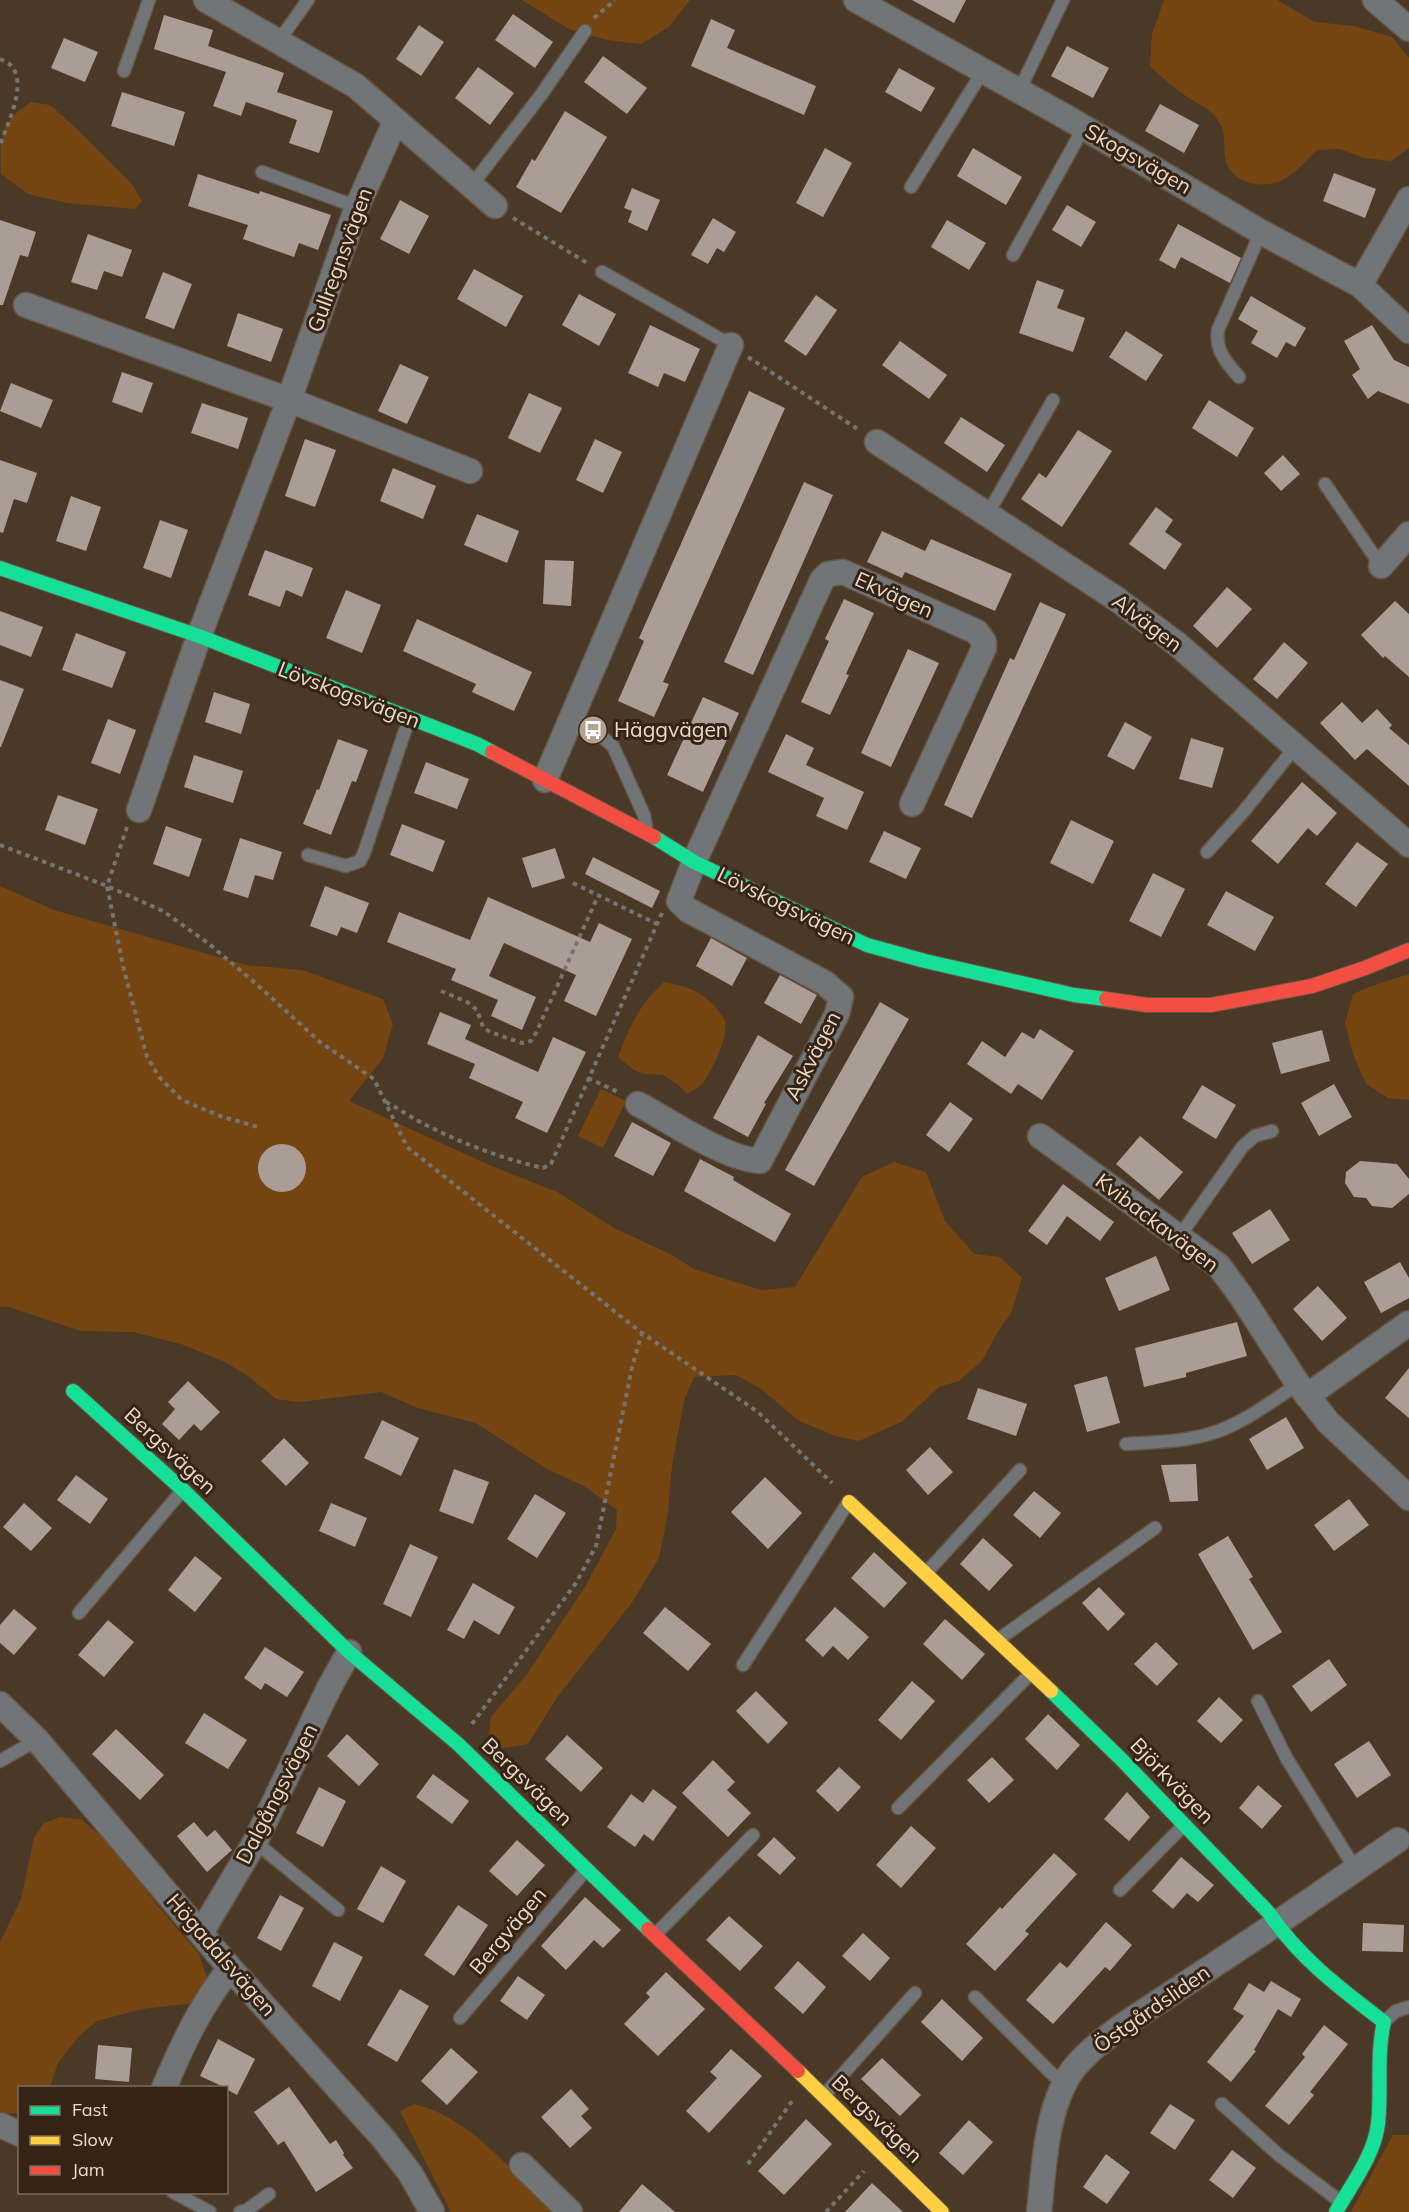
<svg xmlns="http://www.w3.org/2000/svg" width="1409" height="2212" font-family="Mulish,sans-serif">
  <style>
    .green { fill: #744511 }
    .building { fill: #aa9d96 }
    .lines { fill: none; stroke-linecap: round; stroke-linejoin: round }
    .lane-casing { stroke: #665646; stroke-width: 15 }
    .street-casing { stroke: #665646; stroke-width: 27 }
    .fast-casing { stroke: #665646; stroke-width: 16 }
    .slow-casing { stroke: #665646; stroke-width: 16 }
    .jam-casing { stroke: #665646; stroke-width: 16 }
    .path { stroke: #767471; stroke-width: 4; stroke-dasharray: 4.5 4.5; stroke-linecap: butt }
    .lane { stroke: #727577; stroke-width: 12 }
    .street { stroke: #727577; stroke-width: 24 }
    .fast { stroke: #16e098; stroke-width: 14 }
    .slow { stroke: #ffcf43; stroke-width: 14 }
    .jam { stroke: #f24e42; stroke-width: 14 }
    .labels { text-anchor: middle; stroke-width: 6; stroke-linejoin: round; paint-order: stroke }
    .street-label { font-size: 21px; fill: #edd9c7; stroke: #332416 }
    .poi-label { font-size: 21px; fill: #edd9c7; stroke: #332416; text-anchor: start }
  </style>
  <rect width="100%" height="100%" fill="#4b3927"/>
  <!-- green -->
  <path class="green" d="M522 0H690L669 27 641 44 607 40 569 29Z
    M1164 0H1277L1315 22 1354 26 1392 37 1409 58V148L1391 161 1364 158 1340 149 1317 150C1299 168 1284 188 1256 184 1248 183 1237 179 1232 172 1220 158 1228 139 1220 124 1213 110 1201 106 1189 98 1175 89 1162 77 1150 66L1152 34Z
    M31 102 50 105 76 128 132 184 142 201 135 209 67 203 28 194 1 174C0 137 0 122 31 102Z
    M0 886 54 910 246 965 302 970 383 999 393 1024 383 1058 349 1101 489 1165 557 1192 614 1228 672 1255 694 1269 761 1290 795 1287 862 1177 894 1162 926 1172 945 1221 974 1254 1000 1257 1022 1278 1011 1313 997 1333 982 1361 959 1381 939 1387 903 1421 859 1441 836 1436 799 1421 761 1389 736 1375 694 1377 685 1398 677 1437 671 1474 668 1513 659 1558 631 1604 558 1696 528 1744 503 1748 489 1738 491 1717 527 1674 585 1587 616 1529 617 1510 584 1486 547 1469 476 1423 418 1408 381 1392 300 1402 276 1399 248 1376 225 1362 181 1344 133 1332 81 1331 6 1306 0 1307Z
    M1409 974V1100L1388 1098 1366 1084 1353 1054 1345 1023 1353 994 1369 987Z
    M664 982C687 986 707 993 720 1013 722 1015 724 1018 725 1021 729 1036 712 1071 703 1083 699 1087 692 1091 688 1094L677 1084 663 1075 645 1074 634 1070 618 1057C631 1024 638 1007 664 982Z
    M601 1089 626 1101 603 1148 578 1136Z
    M60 1817 81 1819 118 1851 157 1905 199 1954 208 1981 195 2003 142 2009 97 2021 80 2035 58 2063 50 2087 20 2088 19 2113 2 2114 0 2113V1942L21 1899 34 1838 43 1824Z
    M414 2104C472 2118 512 2172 553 2212H451L400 2111Z
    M1393 2135H1409V2212H1351Z"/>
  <!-- building -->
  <path class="building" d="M912 0H966L954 23Z
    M513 14 553 42 535 68 495 40Z
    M164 15 213 30 208 46 284 73 277 92 333 111 319 153 289 143 297 120 246 102 241 116 213 106 226 72 154 49Z
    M711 19 735 30 727 48 816 86 804 115 691 66Z
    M419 25 444 42 421 76 396 59Z
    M64 38 98 52 85 82 51 68Z
    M1067 46 1109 68 1093 98 1051 76Z
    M603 56 647 88 627 114 584 82Z
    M478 67 514 93 490 125 455 98Z
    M899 68 935 88 921 112 885 92Z
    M122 92 185 112 174 146 111 126Z
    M1160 104 1199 125 1184 153 1145 131Z
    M565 111 607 137 561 213 516 187 532 159 535 161Z
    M825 148 852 163 823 217 796 203Z
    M973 148 1022 177 1006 205 957 176Z
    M1334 173 1376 189 1365 218 1323 201Z
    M198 174 259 194 260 191 331 215 318 250 299 243 294 257 243 239 248 225 188 206Z
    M632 188 660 200 647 231 628 222 632 211 624 208Z
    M400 200 429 216 409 254 380 239Z
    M1067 205 1096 222 1081 247 1052 230Z
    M713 218 736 232 724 252 717 248 708 264 691 255Z
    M0 220 36 232 28 257 20 255 3 305H0Z
    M947 220 986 243 969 270 931 247Z
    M1178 224 1241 258 1230 283 1181 257 1175 269 1159 260Z
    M88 234 132 250 122 277 104 271 97 290 71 282Z
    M474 269 523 296 506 327 457 299Z
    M163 272 192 284 174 329 145 318Z
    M1037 280 1064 290 1057 308 1085 318 1073 352 1019 333Z
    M579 294 616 314 599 346 562 325Z
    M816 295 837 310 806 356 784 341Z
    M1251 296 1306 328 1295 347 1286 342 1277 358 1251 343 1258 331 1238 319Z
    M238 313 283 329 271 362 227 346Z
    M650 325 700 349 685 382 664 373 658 387 628 373Z
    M1372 325 1394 360 1409 367V404L1378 391 1368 399 1352 375 1360 369 1344 341Z
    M1126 331 1163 355 1146 381 1109 357Z
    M900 341 947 375 929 399 882 365Z
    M400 364 429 377 407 424 378 411Z
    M122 372 153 383 142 413 112 402Z
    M11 383 53 400 41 428 0 411Z
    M749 391 785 408 663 682 669 684 654 717 618 701 644 641 639 638Z
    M529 393 562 408 540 453 508 438Z
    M1209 400 1254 428 1237 457 1192 428Z
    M202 403 248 418 238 449 191 433Z
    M961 417 1005 445 987 472 944 443Z
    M1078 430 1112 451 1062 527 1021 499 1039 473 1046 478Z
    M305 439 336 450 315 507 285 496Z
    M595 439 622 452 603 493 576 480Z
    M1283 455 1300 474 1281 491 1264 473Z
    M0 460 37 473 27 503 14 499 3 533 0 532Z
    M393 468 436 486 423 519 380 501Z
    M804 482 833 495 753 675 724 662Z
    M71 496 101 507 86 551 56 541Z
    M1156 507 1173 520 1165 532 1182 544 1165 570 1129 544Z
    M477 514 519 531 507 563 464 545Z
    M160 520 188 530 171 578 143 568Z
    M882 531 925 551 931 539 1012 574 995 611 905 572 902 578 867 562Z
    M265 550 313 568 302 597 286 590 280 607 248 595Z
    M545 560 574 561 571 606 543 604Z
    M1227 587 1252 609 1217 648 1193 626Z
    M346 590 381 605 362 653 326 638Z
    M844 599 874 613 846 674 849 675 830 715 801 702 829 641 825 639Z
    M1395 601 1409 614V677L1385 656 1383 658 1361 635Z
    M1040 602 1066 614 972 818 944 805 1010 658 1014 660Z
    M0 611 43 627 31 657 0 645Z
    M417 619 532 672 514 711 472 692 476 684 403 651Z
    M76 633 126 652 112 688 62 670Z
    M1284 642 1308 663 1277 699 1253 679Z
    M908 649 939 663 891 767 861 753Z
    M0 680 24 689 1 747H0Z
    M214 692 250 704 241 734 205 722Z
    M703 697 739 713 703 792 667 775Z
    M1342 702 1362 723 1377 709 1392 725 1389 728 1409 745V786L1367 749 1355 760 1320 723Z
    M108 719 136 730 120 774 91 763Z
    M1125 722 1152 737 1134 770 1107 756Z
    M786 734 814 748 806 765 864 792 847 830 816 816 824 798 768 772Z
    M1191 738 1224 748 1212 788 1179 779Z
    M338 739 368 750 356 782 352 781 331 835 303 824 317 789 319 790Z
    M194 755 243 771 233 803 184 787Z
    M426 762 469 779 457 809 414 793Z
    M1302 782 1337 813 1317 836 1308 828 1278 864 1251 841Z
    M58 795 98 809 85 845 45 830Z
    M1071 820 1114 841 1093 884 1050 863Z
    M402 824 445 841 433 872 390 855Z
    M166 826 202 839 189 877 153 864Z
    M884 831 921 848 906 879 869 862Z
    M240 838 282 852 273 880 255 875 248 898 223 890Z
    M1357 842 1388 864 1356 907 1325 884Z
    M555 848 565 878 532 888 522 858Z
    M593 857 660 891 652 908 585 874Z
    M1153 873 1185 889 1161 937 1129 921Z
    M325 886 369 903 357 933 341 927 337 936 310 926Z
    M1226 891 1274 917 1255 951 1207 925Z
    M488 897 590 942 599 923 632 939 596 1016 564 1001 576 975 504 943 489 976 536 997 522 1030 491 1016 498 1000 451 980 456 969 387 942 399 912 470 940Z
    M711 938 747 958 732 986 696 966Z
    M780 975 817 995 801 1024 764 1003Z
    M880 1002 909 1019 814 1186 785 1170Z
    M440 1012 471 1025 465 1039 538 1072 553 1037 586 1052 547 1133 515 1118 523 1102 469 1078 475 1064 427 1044Z
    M1040 1029 1074 1051 1042 1100 1018 1084 1011 1094 967 1064 982 1041 1005 1057 1022 1032 1034 1039Z
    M1322 1030 1330 1061 1281 1074 1272 1043Z
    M758 1035 793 1056 764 1103 766 1104 748 1137 713 1118Z
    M1334 1084 1352 1117 1319 1136 1301 1103Z
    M1202 1085 1236 1105 1216 1139 1182 1118Z
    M950 1102 973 1119 949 1152 926 1135Z
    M632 1122 671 1143 653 1176 614 1156Z
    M1140 1136 1183 1172 1159 1200 1116 1164Z
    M258 1168a24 24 0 1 1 48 0a24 24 0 1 1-48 0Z
    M700 1159 734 1177 733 1180 791 1214 775 1242 684 1191Z
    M1360 1161 1397 1164 1409 1179V1194L1392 1208 1372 1206 1366 1198 1354 1197 1345 1183 1346 1172Z
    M1063 1184 1114 1222 1100 1241 1067 1216 1047 1245 1028 1231Z
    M1270 1209 1290 1240 1252 1264 1232 1233Z
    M1156 1256 1170 1290 1119 1311 1105 1278Z
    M1400 1262 1409 1278V1298L1381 1313 1364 1282Z
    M1318 1286 1347 1318 1322 1341 1293 1309Z
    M1237 1322 1247 1356 1186 1373V1377L1144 1387 1135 1348Z
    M1409 1368V1418L1385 1398Z
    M1107 1376 1120 1423 1087 1432 1074 1385Z
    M188 1381 220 1412 201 1431 194 1424 179 1440 162 1424 175 1409 168 1402Z
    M978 1388 1027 1404 1016 1436 967 1419Z
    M1286 1417 1304 1448 1267 1470 1249 1439Z
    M382 1420 419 1438 401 1476 364 1458Z
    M284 1438 309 1463 286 1486 261 1461Z
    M930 1447 953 1472 928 1495 906 1470Z
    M1196 1464 1198 1501 1170 1502 1161 1465Z
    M454 1469 489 1482 473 1524 439 1511Z
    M76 1475 108 1499 90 1524 57 1500Z
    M765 1477 802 1513 768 1549 731 1512Z
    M1034 1491 1061 1513 1040 1538 1013 1515Z
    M535 1494 566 1513 537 1558 507 1539Z
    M1349 1499 1369 1525 1334 1551 1314 1525Z
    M24 1503 52 1528 31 1551 3 1527Z
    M331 1503 367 1518 355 1547 319 1531Z
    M1228 1536 1253 1577 1249 1579 1282 1632 1253 1650 1198 1554Z
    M983 1538 1013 1565 989 1591 960 1564Z
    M410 1544 438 1557 411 1617 383 1604Z
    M874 1552 907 1583 884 1608 851 1578Z
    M195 1556 222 1578 195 1612 168 1590Z
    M473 1583 515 1607 499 1635 474 1620 464 1639 447 1630Z
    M1099 1587 1125 1614 1108 1631 1082 1603Z
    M665 1607 711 1644 688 1671 643 1633Z
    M835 1607 869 1637 848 1660 833 1646 823 1657 805 1640Z
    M14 1609 37 1628 14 1655 0 1643V1625Z
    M945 1619 985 1654 962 1680 923 1644Z
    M108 1620 134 1642 104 1677 78 1655Z
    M1156 1642 1178 1664 1157 1686 1134 1664Z
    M265 1647 304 1672 287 1697 265 1683 261 1690 244 1678Z
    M1329 1659 1347 1685 1311 1712 1292 1686Z
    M912 1681 935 1701 901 1740 878 1720Z
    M756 1691 788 1723 768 1744 736 1711Z
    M1219 1697 1243 1720 1221 1743 1197 1721Z
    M204 1713 247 1740 228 1769 185 1743Z
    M1048 1714 1080 1745 1057 1770 1025 1739Z
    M116 1729 164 1775 140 1800 92 1754Z
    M347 1734 379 1764 359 1786 327 1756Z
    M567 1735 603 1768 581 1792 545 1759Z
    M1369 1741 1391 1775 1357 1798 1334 1764Z
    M992 1757 1014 1780 989 1803 967 1780Z
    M713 1760 735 1782 727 1790 751 1813 728 1837 682 1793Z
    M839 1767 861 1787 838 1812 816 1791Z
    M433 1774 469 1801 452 1824 416 1797Z
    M1258 1785 1282 1806 1262 1829 1239 1808Z
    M319 1787 346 1801 323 1847 296 1833Z
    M653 1789 677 1807 653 1841 644 1834 635 1847 607 1827 631 1794 643 1803Z
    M1127 1792 1150 1817 1129 1841 1104 1819Z
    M194 1822 207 1837 215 1830 232 1850 207 1872 177 1836Z
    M911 1826 936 1848 901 1888 876 1865Z
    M774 1837 796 1858 780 1875 757 1855Z
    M517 1840 545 1865 517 1896 489 1871Z
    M1054 1853 1077 1874 1025 1931 1029 1934 995 1971 966 1944 1000 1907 1002 1909Z
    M1181 1857 1214 1885 1198 1902 1187 1893 1173 1909 1152 1891Z
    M381 1866 406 1881 383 1923 357 1909Z
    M280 1895 304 1908 281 1951 257 1938Z
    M585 1897 621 1930 603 1948 594 1940 566 1970 541 1946Z
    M458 1905 488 1925 454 1976 424 1955Z
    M729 1916 763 1946 740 1971 706 1940Z
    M1106 1922 1132 1945 1110 1971 1105 1967 1053 2024 1026 2000 1060 1962 1067 1968Z
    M1363 1923 1404 1925 1403 1952 1362 1951Z
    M863 1933 890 1958 870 1981 842 1956Z
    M334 1942 363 1957 340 2001 312 1986Z
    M798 1961 826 1987 803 2014 774 1988Z
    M666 1972 705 2009 658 2056 624 2024 650 1997 646 1993Z
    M518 1976 545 1995 527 2020 500 2001Z
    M1271 1981 1301 1999 1291 2017 1278 2009 1254 2050 1256 2051 1231 2082 1207 2062 1244 2016 1233 2009 1249 1983 1264 1992Z
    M400 1989 429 2006 397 2062 367 2045Z
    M942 1999 983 2038 962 2061 921 2022Z
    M1324 2025 1348 2044 1310 2092 1314 2095 1289 2125 1265 2106 1305 2057 1302 2054Z
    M218 2039 255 2059 237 2095 226 2089V2088L200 2076Z
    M98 2045 132 2048 129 2082 95 2079Z
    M451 2048 478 2072 447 2105 421 2081Z
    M731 2049 762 2076 709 2133 686 2111 717 2078 710 2072Z
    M882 2058 921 2095 900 2116 861 2079Z
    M289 2087 330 2144 336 2140 344 2153 343 2155 353 2168 316 2192 284 2141 278 2145 254 2112Z
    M571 2089 589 2109 581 2116 592 2128 570 2148 541 2117Z
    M1170 2104 1195 2120 1175 2150 1150 2133Z
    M806 2119 832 2144 784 2195 758 2171Z
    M969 2120 993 2142 963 2175 939 2153Z
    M1232 2150 1256 2168 1233 2198 1209 2180Z
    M1106 2154 1130 2172 1107 2204 1083 2187Z
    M872 2183 903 2212H845Z
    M642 2184 675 2212H619Z"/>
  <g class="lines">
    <!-- lane casing -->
    <g class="lane-casing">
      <path id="lane" d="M278 42 308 0
        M124 71 149 0
        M1019 91 1063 0
        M262 172 357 207
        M472 185 541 95 585 31
        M911 187 983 71
        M1013 255 1084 127
        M602 272 731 345
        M1239 377C1226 362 1215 351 1218 330L1261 232
        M1325 484 1381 566
        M987 515 1053 400
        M568 726 593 730 613 746 644 815 646 826
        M1207 852 1244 811 1296 746
        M308 855 346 866 360 861 364 853 409 719
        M1179 1237 1243 1146 1255 1136 1272 1131
        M1126 1444C1153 1442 1182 1442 1209 1434 1241 1425 1271 1402 1298 1384
        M926 1573 1020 1470
        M79 1613 181 1492
        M999 1639 1155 1528
        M743 1665 848 1503
        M1258 1701 1287 1759 1356 1870
        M0 1761 37 1740
        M898 1808 1032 1672
        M255 1842 338 1910
        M1120 1890 1182 1827
        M655 1935 753 1835
        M975 1997 1051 2073 1064 2083
        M460 2018 585 1871
        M1385 2021 1396 2011 1409 2007
        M826 2093 915 1993
        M1222 2104 1280 2156 1341 2202
        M173 2192 210 2212
        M240 2212 247 2210 269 2194"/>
    </g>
    <!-- street casing -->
    <g class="street-casing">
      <path id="street" d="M206 0 356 86 495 206
        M856 0 1066 117 1261 232 1360 285 1409 331
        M1375 0 1409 29
        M1360 285 1409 199
        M26 305 289 400 470 471
        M877 442 1115 598 1177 644 1409 845
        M1381 566 1409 534
        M545 780 731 345
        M139 810 199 636 289 400 357 207 395 122
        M638 1104C670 1121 725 1159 760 1161L837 1014 841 997 825 983 688 910 679 901 694 862 822 580 828 574 843 572 977 632 984 642V648L912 804
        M1040 1136 1219 1266 1241 1296 1298 1384 1328 1422 1409 1498
        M1307 1396 1409 1323
        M0 1704 37 1740 230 1968 382 2137 410 2173 432 2212
        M201 1933 255 1842 329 1688 349 1652
        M164 2088C182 2045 201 2005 230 1968
        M0 2125 20 2134
        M522 2165 570 2212
        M1039 2212C1044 2170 1045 2123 1064 2084 1075 2061 1099 2043 1119 2028L1276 1924 1398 1840"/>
    </g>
    <!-- fast casing -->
    <g class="fast-casing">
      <path id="fast" d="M0 568 199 636 477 744 492 752
        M654 837 694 862 867 945 925 961 1074 995 1106 999
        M73 1391 183 1490 349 1652 458 1744 648 1929
        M1051 1691 1122 1760 1269 1913C1299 1958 1341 1989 1384 2022 1376 2056 1382 2090 1378 2124 1374 2156 1351 2185 1336 2212"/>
    </g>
    <!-- slow casing -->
    <g class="slow-casing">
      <path id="slow" d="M849 1502 1051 1691
        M798 2071 942 2212"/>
    </g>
    <!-- jam casing -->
    <g class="jam-casing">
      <path id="jam" d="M492 752 654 837
        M1106 999 1147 1005H1211L1312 986 1365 968 1409 950
        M648 1929 798 2071"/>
    </g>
    <!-- path -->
    <path class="path" d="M594 18 615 0
      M0 59C4 61 10 63 12 67 27 85 7 125 0 145
      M513 218 589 264
      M748 357 859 430
      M127 827 107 886 123 966 147 1057 160 1078 182 1100 220 1116 261 1128
      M0 845 107 886 163 911 208 943 254 982 320 1042 374 1079 407 1147 642 1333 758 1412 832 1483
      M573 883 657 924
      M441 991 467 1002 477 1010 483 1027 490 1032 522 1043 531 1041 536 1033 598 896
      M588 1078 620 1093
      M386 1102C401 1110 415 1120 430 1127 466 1145 504 1159 543 1168L551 1164 662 913
      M472 1724 576 1583 596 1546 632 1367 642 1333
      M748 2164 792 2101
      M826 2212 864 2171"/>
    <!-- lane -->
    <use href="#lane" class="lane"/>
    <!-- street -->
    <use href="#street" class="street"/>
    <!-- fast -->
    <use href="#fast" class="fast"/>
    <!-- slow -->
    <use href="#slow" class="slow"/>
    <!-- jam -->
    <use href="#jam" class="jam"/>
  </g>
  <!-- icons -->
  <defs>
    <g id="bus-disc" transform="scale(1.5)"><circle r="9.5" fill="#b4a18f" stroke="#332416"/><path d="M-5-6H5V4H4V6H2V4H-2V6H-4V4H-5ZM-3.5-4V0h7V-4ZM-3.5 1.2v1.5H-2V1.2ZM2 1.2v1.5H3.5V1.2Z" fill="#fff"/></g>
  </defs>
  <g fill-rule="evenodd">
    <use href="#bus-disc" x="593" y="730"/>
  </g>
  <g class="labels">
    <!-- street labels -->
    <g class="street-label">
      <text transform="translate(1138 159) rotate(30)" y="7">Skogsvägen</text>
      <text transform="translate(340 260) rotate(-70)" y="7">Gullregnsvägen</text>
      <text transform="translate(894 595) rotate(24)" y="7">Ekvägen</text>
      <text transform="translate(1147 623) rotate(37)" y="7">Alvägen</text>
      <text transform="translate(349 695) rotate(21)" y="7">Lövskogsvägen</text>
      <text transform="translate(786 906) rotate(26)" y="7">Lövskogsvägen</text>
      <text transform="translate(813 1056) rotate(-63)" y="7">Askvägen</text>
      <text transform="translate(1157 1223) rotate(37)" y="7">Kvibackavägen</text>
      <text transform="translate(170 1451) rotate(43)" y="7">Bergsvägen</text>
      <text transform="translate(1172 1781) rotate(46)" y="7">Björkvägen</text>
      <text transform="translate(527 1782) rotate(44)" y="7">Bergsvägen</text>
      <text transform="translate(277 1794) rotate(-63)" y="7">Dalgångsvägen</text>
      <text transform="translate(508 1931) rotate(-50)" y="7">Bergvägen</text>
      <text transform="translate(221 1955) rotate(49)" y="7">Högadalsvägen</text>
      <text transform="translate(1152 2009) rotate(-35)" y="7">Östgårdsliden</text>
      <text transform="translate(877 2119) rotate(44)" y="7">Bergsvägen</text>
    </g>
    <!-- poi labels -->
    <g class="poi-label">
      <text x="614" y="737">Häggvägen</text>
    </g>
  </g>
  <!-- legend -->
  <rect x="18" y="2086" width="210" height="108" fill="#332416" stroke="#7d6c5d" stroke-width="1.5"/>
  <rect x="30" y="2106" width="30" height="9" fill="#16e098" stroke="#7d6c5d" stroke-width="1.5"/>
  <text x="72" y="2116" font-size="18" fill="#edd9c7">Fast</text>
  <rect x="30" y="2136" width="30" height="9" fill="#ffcf43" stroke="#7d6c5d" stroke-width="1.5"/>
  <text x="72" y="2146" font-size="18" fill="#edd9c7">Slow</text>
  <rect x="30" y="2166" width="30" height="9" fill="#f24e42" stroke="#7d6c5d" stroke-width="1.5"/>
  <text x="72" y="2176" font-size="18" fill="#edd9c7">Jam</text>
</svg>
